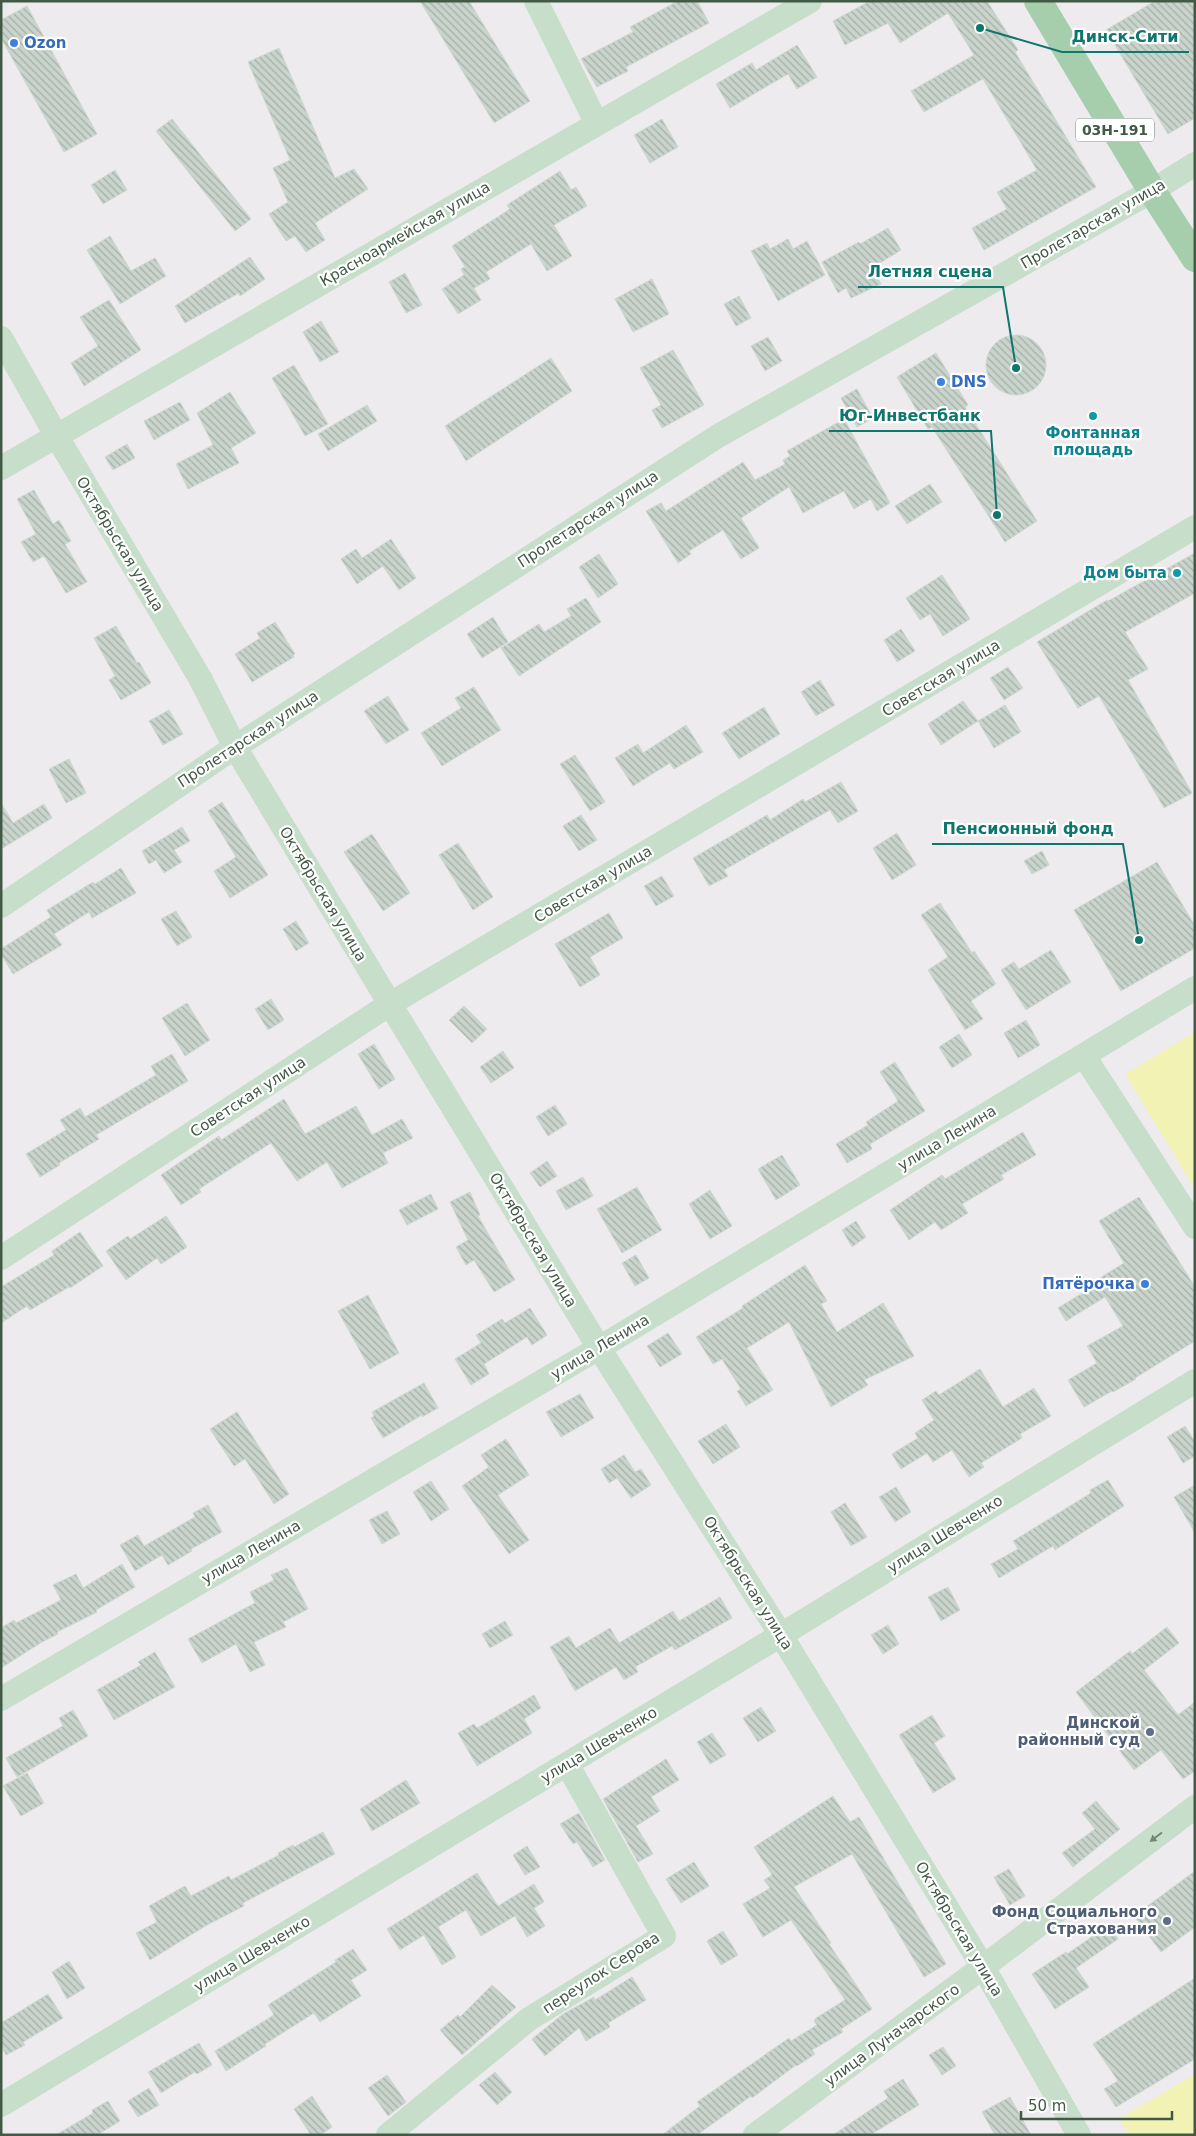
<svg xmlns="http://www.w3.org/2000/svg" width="1196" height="2136" font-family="'DejaVu Sans',sans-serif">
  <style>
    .green { fill: #f1f2b3 }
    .building { fill: url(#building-back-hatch); stroke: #ced8d2 }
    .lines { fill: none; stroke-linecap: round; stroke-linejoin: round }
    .minor { stroke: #c7deca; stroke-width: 24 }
    .major { stroke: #a7ceac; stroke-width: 28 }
    .oneway { fill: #718874 }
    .shop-dot { fill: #3f7fe0; stroke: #fff; stroke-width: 2 }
    .culture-dot { fill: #0f9aa8; stroke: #fff; stroke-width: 2 }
    .service-dot { fill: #5c6f8a; stroke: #fff; stroke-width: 2 }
    .labels { text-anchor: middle; stroke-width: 4.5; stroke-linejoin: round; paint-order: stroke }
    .shield { fill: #fff; stroke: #7b8c7d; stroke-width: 1 }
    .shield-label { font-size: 14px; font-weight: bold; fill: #425a45 }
    .shop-label { font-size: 15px; font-weight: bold; fill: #366cbe; stroke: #fff; text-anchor: start }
    .street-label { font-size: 15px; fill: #425a45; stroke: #fff }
    .culture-label { font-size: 15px; font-weight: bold; fill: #0d838f; stroke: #fff }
    .service-label { font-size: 15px; font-weight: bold; fill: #4e5e75; stroke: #fff; text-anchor: end }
    .leader { fill: none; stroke: #0f766e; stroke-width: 2 }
    .callout-dot { fill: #0f766e; stroke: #fff; stroke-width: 2 }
    .callout-label { font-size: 16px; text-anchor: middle; font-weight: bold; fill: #0f766e; stroke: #fff; stroke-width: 4.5; stroke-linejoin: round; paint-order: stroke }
  </style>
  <defs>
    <pattern id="building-back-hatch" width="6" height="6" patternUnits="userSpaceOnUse" patternTransform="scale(1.25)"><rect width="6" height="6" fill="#c9d4cd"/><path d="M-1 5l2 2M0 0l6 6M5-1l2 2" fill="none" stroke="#a5afa8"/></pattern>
  </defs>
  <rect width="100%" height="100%" fill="#edebee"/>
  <!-- green -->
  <path class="green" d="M1195 1032V1189L1125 1074Z
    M1195 2074V2135H1129L1119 2119Z"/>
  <!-- building -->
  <path class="building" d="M420 1H469L530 101 494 123Z
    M678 1H697L709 23 626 67 628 71 597 87 581 59 633 32 630 27Z
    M870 1H987L1018 50 1015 52 1096 187 984 250 972 228 1007 209 997 192 1037 170 983 79 924 112 911 91 974 55 948 13 900 43 888 23 845 45 833 21Z
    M1155 1H1195V118L1168 134 1106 30Z
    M27 6 97 134 64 152 1 38V20Z
    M797 45 817 77 797 89 788 74 730 108 716 84 752 63 756 70Z
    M279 48 335 178 354 169 368 189 315 223 325 240 306 252 295 236 286 241 269 214 288 202 273 168 290 160 248 62Z
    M172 119 251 219 235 231 156 131Z
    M662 119 678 147 650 163 634 135Z
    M115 170 127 190 103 204 91 185Z
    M560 171 571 190 576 187 587 206 554 225 572 256 547 271 531 244 486 272 490 279 474 288 481 300 458 314 442 289 464 275 461 269 465 267 452 246 510 209 507 205Z
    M888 228 901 250 872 268 881 284 851 298 846 288 838 293 822 262 859 242 860 244Z
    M110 236 131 271 155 258 166 276 120 304 87 250Z
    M788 239 793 249 807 241 825 275 778 301 751 251 767 243 770 249Z
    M250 257 265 279 240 296 239 293 185 323 175 306Z
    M405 273 422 305 406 313 389 282Z
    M652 279 669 314 633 332 615 299Z
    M739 296 751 318 736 326 724 304Z
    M109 300 141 350 84 386 71 363 98 346 80 317Z
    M321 321 339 352 320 362 303 332Z
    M986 365a30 30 0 1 1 60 0a30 30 0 1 1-60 0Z
    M768 337 782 361 765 371 751 346Z
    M673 350 704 405 662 428 652 410 661 405 640 368Z
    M936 353 968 405 965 407 1037 521 1005 542 932 427 928 429 897 377Z
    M551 358 572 391 466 461 445 426Z
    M294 365 328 424 305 436 272 378Z
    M857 389 873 418 857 427 841 398Z
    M230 392 256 433 231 448 239 463 188 489 176 464 213 445 197 413Z
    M180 402 190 420 154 440 144 421Z
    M367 405 377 421 328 451 318 434Z
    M844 419 890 503 877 511 871 499 854 509 844 491 803 513 789 487 741 518 759 548 741 559 723 530 689 551 691 554 678 563 646 511 661 503 666 511 743 462 755 480 785 464 783 460 790 456 787 451Z
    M127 444 135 458 113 470 105 457Z
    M930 484 942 502 907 524 895 506Z
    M34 490 53 524 59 520 71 541 65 544 87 582 66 593 44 556 33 562 21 542 36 534 17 499Z
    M391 539 416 578 399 590 383 566 357 584 341 559 356 549 362 558Z
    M1195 553V593L1125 632 1148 669 1128 680 1192 793 1164 808 1099 696 1078 708 1037 642 1107 600 1108 601Z
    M599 554 618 584 598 598 579 567Z
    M942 575 970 619 943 636 930 614 920 620 906 598Z
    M586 598 601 622 519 676 501 648 539 624 544 632 571 616 567 609Z
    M493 617 508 642 482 658 467 634Z
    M275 622 295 654 293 655 294 657 252 682 235 654 260 638 257 633Z
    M116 626 137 663 139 662 151 683 121 700 109 680 115 676 94 638Z
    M901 629 915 651 897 662 884 640Z
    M1008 667 1023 688 1004 700 990 678Z
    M820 680 835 705 816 716 801 692Z
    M474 687 501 730 442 766 421 733 461 708 455 698Z
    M388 696 409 730 386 744 364 711Z
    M963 701 978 721 1005 705 1021 732 994 748 978 721 941 745 928 724Z
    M764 707 780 734 739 759 722 733Z
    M169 710 183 734 163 745 149 721Z
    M686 725 703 752 674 769 670 763 633 786 615 758 638 744 643 753Z
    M575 755 605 802 590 811 560 764Z
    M69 759 86 793 66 803 49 769Z
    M841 782 858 811 838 823 830 810 724 870 728 876 709 886 693 858 767 815 770 820 803 799 805 802Z
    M222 802 268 875 230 898 214 871 236 857 208 811Z
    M1 803 13 823 44 804 52 818 1 849Z
    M581 815 597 840 579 851 563 826Z
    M182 827 190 841 174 850 182 862 164 873 156 860 149 864 142 851Z
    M897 833 916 865 892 880 873 848Z
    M372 834 410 893 383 911 344 852Z
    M458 843 493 897 473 910 439 855Z
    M1042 851 1049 865 1032 874 1024 861Z
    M1157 862 1195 926V948L1121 991 1074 910Z
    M121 868 136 893 92 918 89 912 54 934 62 945 13 974 1 954V949L51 917 47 910 93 882 95 884Z
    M662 876 674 896 656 906 644 886Z
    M940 903 972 953 974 951 996 984 971 1001 983 1019 965 1030 928 970 948 957 921 915Z
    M176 911 192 937 177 946 161 919Z
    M609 913 623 938 590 957 600 975 580 987 555 944Z
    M296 921 309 943 296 951 283 929Z
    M1051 950 1071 982 1026 1010 1001 970 1014 962 1019 969Z
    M271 999 284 1020 268 1030 255 1009Z
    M187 1003 210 1040 185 1056 162 1018Z
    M464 1006 487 1029 472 1043 449 1020Z
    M1026 1020 1040 1045 1018 1058 1004 1033Z
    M959 1034 972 1055 952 1068 939 1047Z
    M374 1044 395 1079 379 1089 358 1054Z
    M503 1051 514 1068 491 1083 480 1067Z
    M172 1054 188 1081 96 1135 99 1139 59 1163 60 1165 40 1177 26 1154 66 1130 60 1120 80 1108 85 1117 156 1075 151 1066Z
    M895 1062 925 1111 870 1144 872 1149 847 1163 836 1144 868 1125 866 1122 898 1101 880 1072Z
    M284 1099 305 1134 356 1106 372 1135 402 1119 413 1138 383 1153 388 1163 342 1188 327 1162 297 1181 271 1143 199 1189 201 1192 181 1205 161 1175 219 1136 221 1140Z
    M555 1105 567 1124 548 1136 536 1117Z
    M1023 1132 1036 1155 1001 1175 1004 1179 962 1204 968 1213 941 1230 935 1222 909 1240 890 1210 942 1175 945 1179Z
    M782 1155 800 1185 776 1200 758 1169Z
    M547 1161 557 1176 540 1187 530 1173Z
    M583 1177 593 1196 566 1210 556 1191Z
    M637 1187 662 1230 622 1253 597 1209Z
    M710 1190 732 1226 710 1239 689 1204Z
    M470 1192 480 1215 478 1216 515 1280 494 1292 474 1260 466 1265 456 1247 468 1240 450 1202Z
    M431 1194 438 1209 407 1225 399 1210Z
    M1139 1197 1195 1287V1341L1135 1378 1136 1379 1113 1392 1112 1391 1084 1407 1068 1380 1097 1363 1087 1346 1123 1326 1105 1297 1066 1321 1058 1308 1097 1284 1095 1281 1124 1263 1099 1221Z
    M166 1216 187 1247 161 1264 157 1258 126 1280 106 1251 128 1236 130 1239Z
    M856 1221 866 1237 852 1247 842 1230Z
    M80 1232 103 1266 70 1288 69 1287 30 1310 27 1306 1 1323V1287L54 1255 52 1251Z
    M636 1255 649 1278 635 1286 622 1263Z
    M805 1265 827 1301 821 1304 837 1332 883 1303 914 1356 864 1380 868 1385 831 1407 789 1322 747 1348 773 1390 746 1406 737 1391 741 1389 722 1359 713 1364 696 1337 743 1308 742 1306Z
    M368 1295 399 1353 370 1369 338 1311Z
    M530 1308 547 1335 532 1345 527 1337 484 1364 489 1374 471 1385 455 1359 481 1343 476 1335 502 1319 505 1323Z
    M668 1333 682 1354 660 1367 647 1346Z
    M980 1369 1003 1407 1034 1388 1051 1416 1020 1434 1022 1438 981 1463 984 1467 969 1477 952 1450 933 1462 927 1453 901 1469 892 1454 918 1438 915 1433 934 1420 922 1400 936 1391 939 1395Z
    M424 1383 438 1408 422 1417V1415L383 1438 371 1418 374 1416 372 1412Z
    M580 1394 594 1418 561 1437 546 1412Z
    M237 1412 289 1494 274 1504 245 1459 234 1466 210 1429Z
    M726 1424 740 1447 713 1464 698 1441Z
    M1185 1426 1195 1442V1456L1183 1463 1167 1437Z
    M506 1439 529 1475 498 1495 529 1540 509 1554 462 1486 489 1467 481 1455Z
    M624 1455 635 1472 641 1469 651 1485 631 1498 617 1478 609 1483 601 1469Z
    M1108 1480 1124 1506 1055 1550 1053 1546 999 1578 991 1564 1018 1549 1013 1541 1091 1493 1090 1490Z
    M431 1481 449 1509 431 1521 413 1492Z
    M1195 1485V1533L1174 1497Z
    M896 1487 911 1512 895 1522 879 1497Z
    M845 1503 867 1537 851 1546 831 1512Z
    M208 1505 222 1532 191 1549 192 1551 168 1565 162 1555 135 1571 120 1545 138 1535 144 1546 195 1517 193 1513Z
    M387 1511 400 1534 382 1544 369 1520Z
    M122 1564 135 1587 96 1610 97 1612 57 1632 58 1634 42 1642 1 1668V1628L14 1620 16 1623 61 1600 53 1585 76 1574 83 1588Z
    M287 1568 308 1609 283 1622 286 1627 254 1642 265 1665 250 1672 236 1644 202 1663 188 1639 255 1603 250 1592 274 1580 271 1575Z
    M948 1587 960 1610 941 1621 928 1597Z
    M720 1597 732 1618 675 1650 672 1646 635 1667 638 1672 624 1680 616 1667 575 1691 550 1647 569 1636 576 1648 610 1628 619 1643 673 1611 679 1621Z
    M505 1621 513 1635 490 1648 482 1634Z
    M888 1625 899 1644 883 1654 871 1635Z
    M1167 1627 1179 1643 1144 1670 1178 1715 1195 1702V1771L1183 1779 1161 1750 1134 1770 1076 1692 1130 1651 1132 1654Z
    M155 1652 175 1687 114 1720 97 1690 141 1665 138 1662Z
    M534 1695 541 1708 524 1719 532 1733 477 1766 458 1733 474 1724 477 1728Z
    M761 1707 776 1731 758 1742 743 1718Z
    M73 1710 88 1736 17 1777 6 1758 63 1726 59 1718Z
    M932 1715 945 1736 934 1743 956 1779 933 1793 899 1735Z
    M712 1733 726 1755 710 1764 697 1742Z
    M666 1759 679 1780 651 1797 660 1811 636 1826 653 1854 638 1862 603 1799Z
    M27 1773 44 1803 21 1816 3 1786Z
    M406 1780 420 1803 372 1831 360 1809Z
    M833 1796 850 1822 859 1817 946 1964 924 1977 852 1854 794 1887 831 1943 829 1944 872 2009 841 2029 843 2032 812 2050 815 2054 797 2066 796 2065 752 2098 751 2096 697 2135H662L700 2106 697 2102 789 2038 791 2041 817 2025 814 2021 816 2018 845 2000 791 1920 763 1937 743 1904 770 1888 764 1880 772 1875 754 1847Z
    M1096 1801 1120 1829 1073 1867 1062 1853 1095 1829 1082 1813Z
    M579 1813 605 1860 593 1867 577 1842 573 1844 560 1824Z
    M323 1832 335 1854 243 1903 244 1906 207 1925 150 1960 136 1933 157 1922 149 1906 185 1886 191 1896 229 1876 231 1880 279 1855 278 1853 293 1845 294 1847Z
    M527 1846 540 1867 525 1875 513 1855Z
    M694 1862 709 1886 681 1903 666 1879Z
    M1009 1869 1025 1896 1010 1905 994 1877Z
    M1195 1871V1927L1161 1952 1134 1916Z
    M477 1873 498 1906 534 1884 544 1902 534 1908 545 1926 527 1937 515 1916 481 1936 466 1910 438 1927 456 1957 442 1965 424 1935 400 1950 387 1929Z
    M1109 1925 1118 1939 1076 1968 1089 1987 1055 2009 1032 1974 1066 1952 1067 1954Z
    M723 1931 738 1955 721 1965 707 1941Z
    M353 1949 367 1970 351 1980 361 1996 320 2022 314 2013 265 2044 266 2046 226 2071 215 2051 274 2015 268 2005 336 1962 335 1960Z
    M69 1961 85 1988 67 1999 52 1972Z
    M632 1977 646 2000 608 2023 610 2027 586 2041 579 2028 545 2056 532 2039 563 2014 594 1997 595 2000Z
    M1195 1978V2059L1116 2107 1104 2089 1118 2081 1093 2044Z
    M492 1985 516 2007 462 2055 440 2030 458 2015 460 2017Z
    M48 1994 63 2018 23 2042 25 2045 6 2055 1 2045V2023Z
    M199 2043 212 2065 197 2074 195 2072 161 2093 148 2072Z
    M943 2047 956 2066 942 2075 929 2055Z
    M495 2072 512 2092 497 2105 479 2085Z
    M387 2075 406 2102 388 2116 368 2088Z
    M903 2079 919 2105 870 2135H833L888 2098 884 2091Z
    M149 2088 159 2105 138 2117 128 2101Z
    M312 2096 332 2127 320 2135H311L294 2109Z
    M1010 2097 1031 2135H995L982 2112Z
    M108 2101 120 2121 97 2135H56L93 2113 92 2110Z"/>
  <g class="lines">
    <!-- minor -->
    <path class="minor" d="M536 1 597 124
      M1 338 56 435 200 678 235 747 390 1004 599 1348 781 1635 983 1967 1079 2135
      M1 468 810 1
      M1 906 235 747 718 436 1152 191 1195 164
      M1084 1056 1195 1227
      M1 1258 390 1004 1195 527
      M1 1699 599 1348 1195 988
      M1 2105 781 1635 1195 1381
      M388 2135 529 2019 664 1936 567 1764
      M755 2135 983 1967 1195 1807"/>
    <!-- major -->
    <path class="major" d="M1038 1 1152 191 1195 258"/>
  </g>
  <!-- one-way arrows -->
  <defs><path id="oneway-solid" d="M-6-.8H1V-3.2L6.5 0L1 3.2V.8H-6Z" transform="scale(1.25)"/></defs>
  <use class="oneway" href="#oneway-solid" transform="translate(1156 1837) rotate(143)"/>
  <!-- markers -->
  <g class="shop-dot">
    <circle cx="14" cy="43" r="5"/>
    <circle cx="941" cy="382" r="5"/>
    <circle cx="1145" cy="1284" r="5"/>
  </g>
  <g class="culture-dot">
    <circle cx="1093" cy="416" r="5"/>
    <circle cx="1177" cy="573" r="5"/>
  </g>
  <g class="service-dot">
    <circle cx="1150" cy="1732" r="5"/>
    <circle cx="1167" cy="1921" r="5"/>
  </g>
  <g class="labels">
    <!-- shield labels -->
    <rect class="shield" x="1076" y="118.5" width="78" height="23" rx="4"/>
    <g class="shield-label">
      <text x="1115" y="135">03Н-191</text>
    </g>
    <!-- shop labels -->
    <g class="shop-label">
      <text x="24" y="48">Ozon</text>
      <text x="951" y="387">DNS</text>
      <text x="1135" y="1289" text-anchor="end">Пятёрочка</text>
    </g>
    <!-- street labels -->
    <g class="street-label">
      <text transform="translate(1093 224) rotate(-30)" y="5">Пролетарская улица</text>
      <text transform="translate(405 234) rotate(-30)" y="5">Красноармейская улица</text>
      <text transform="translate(588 519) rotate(-33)" y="5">Пролетарская улица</text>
      <text transform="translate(120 544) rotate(59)" y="5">Октябрьская улица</text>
      <text transform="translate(941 678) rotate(-31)" y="5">Советская улица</text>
      <text transform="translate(248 739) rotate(-33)" y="5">Пролетарская улица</text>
      <text transform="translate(593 884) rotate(-31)" y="5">Советская улица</text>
      <text transform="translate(323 894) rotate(59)" y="5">Октябрьская улица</text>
      <text transform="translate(248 1097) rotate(-33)" y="5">Советская улица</text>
      <text transform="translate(947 1138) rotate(-31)" y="5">улица Ленина</text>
      <text transform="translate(533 1240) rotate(59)" y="5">Октябрьская улица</text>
      <text transform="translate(600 1347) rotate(-31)" y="5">улица Ленина</text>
      <text transform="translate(945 1534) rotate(-32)" y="5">улица Шевченко</text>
      <text transform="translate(251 1552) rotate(-30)" y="5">улица Ленина</text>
      <text transform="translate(748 1583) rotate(58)" y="5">Октябрьская улица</text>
      <text transform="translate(599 1745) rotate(-31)" y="5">улица Шевченко</text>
      <text transform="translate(959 1929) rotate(59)" y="5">Октябрьская улица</text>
      <text transform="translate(252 1954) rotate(-31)" y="5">улица Шевченко</text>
      <text transform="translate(601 1973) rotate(-33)" y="5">переулок Серова</text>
      <text transform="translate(892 2035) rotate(-36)" y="5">улица Луначарского</text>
    </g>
    <!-- culture labels -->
    <g class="culture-label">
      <text x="1093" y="438">Фонтанная<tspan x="1093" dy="17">площадь</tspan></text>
      <text x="1167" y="578" text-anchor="end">Дом быта</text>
    </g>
    <!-- service labels -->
    <g class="service-label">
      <text x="1140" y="1728">Динской<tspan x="1140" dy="17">районный суд</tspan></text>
      <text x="1157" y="1917">Фонд Социального<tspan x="1157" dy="17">Страхования</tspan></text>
    </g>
  </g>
  <!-- callouts -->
  <path class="leader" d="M980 28L1062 52H1189M1016 368L1003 287H858M997 515L991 431H829M1139 940L1123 844H932"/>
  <g class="callout-dot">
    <circle cx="980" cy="28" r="5"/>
    <circle cx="1016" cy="368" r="5"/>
    <circle cx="997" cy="515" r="5"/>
    <circle cx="1139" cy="940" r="5"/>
  </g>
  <g class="callout-label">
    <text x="1125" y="42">Динск-Сити</text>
    <text x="930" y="277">Летняя сцена</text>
    <text x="910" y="421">Юг-Инвестбанк</text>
    <text x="1028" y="834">Пенсионный фонд</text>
  </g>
  <!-- border -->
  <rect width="1196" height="2136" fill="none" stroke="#425a45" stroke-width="5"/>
  <!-- scale -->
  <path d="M1021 2111v8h151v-8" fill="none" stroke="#425a45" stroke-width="2.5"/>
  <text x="1028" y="2111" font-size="15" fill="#425a45" stroke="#ffffff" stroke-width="4" paint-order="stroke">50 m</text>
</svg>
